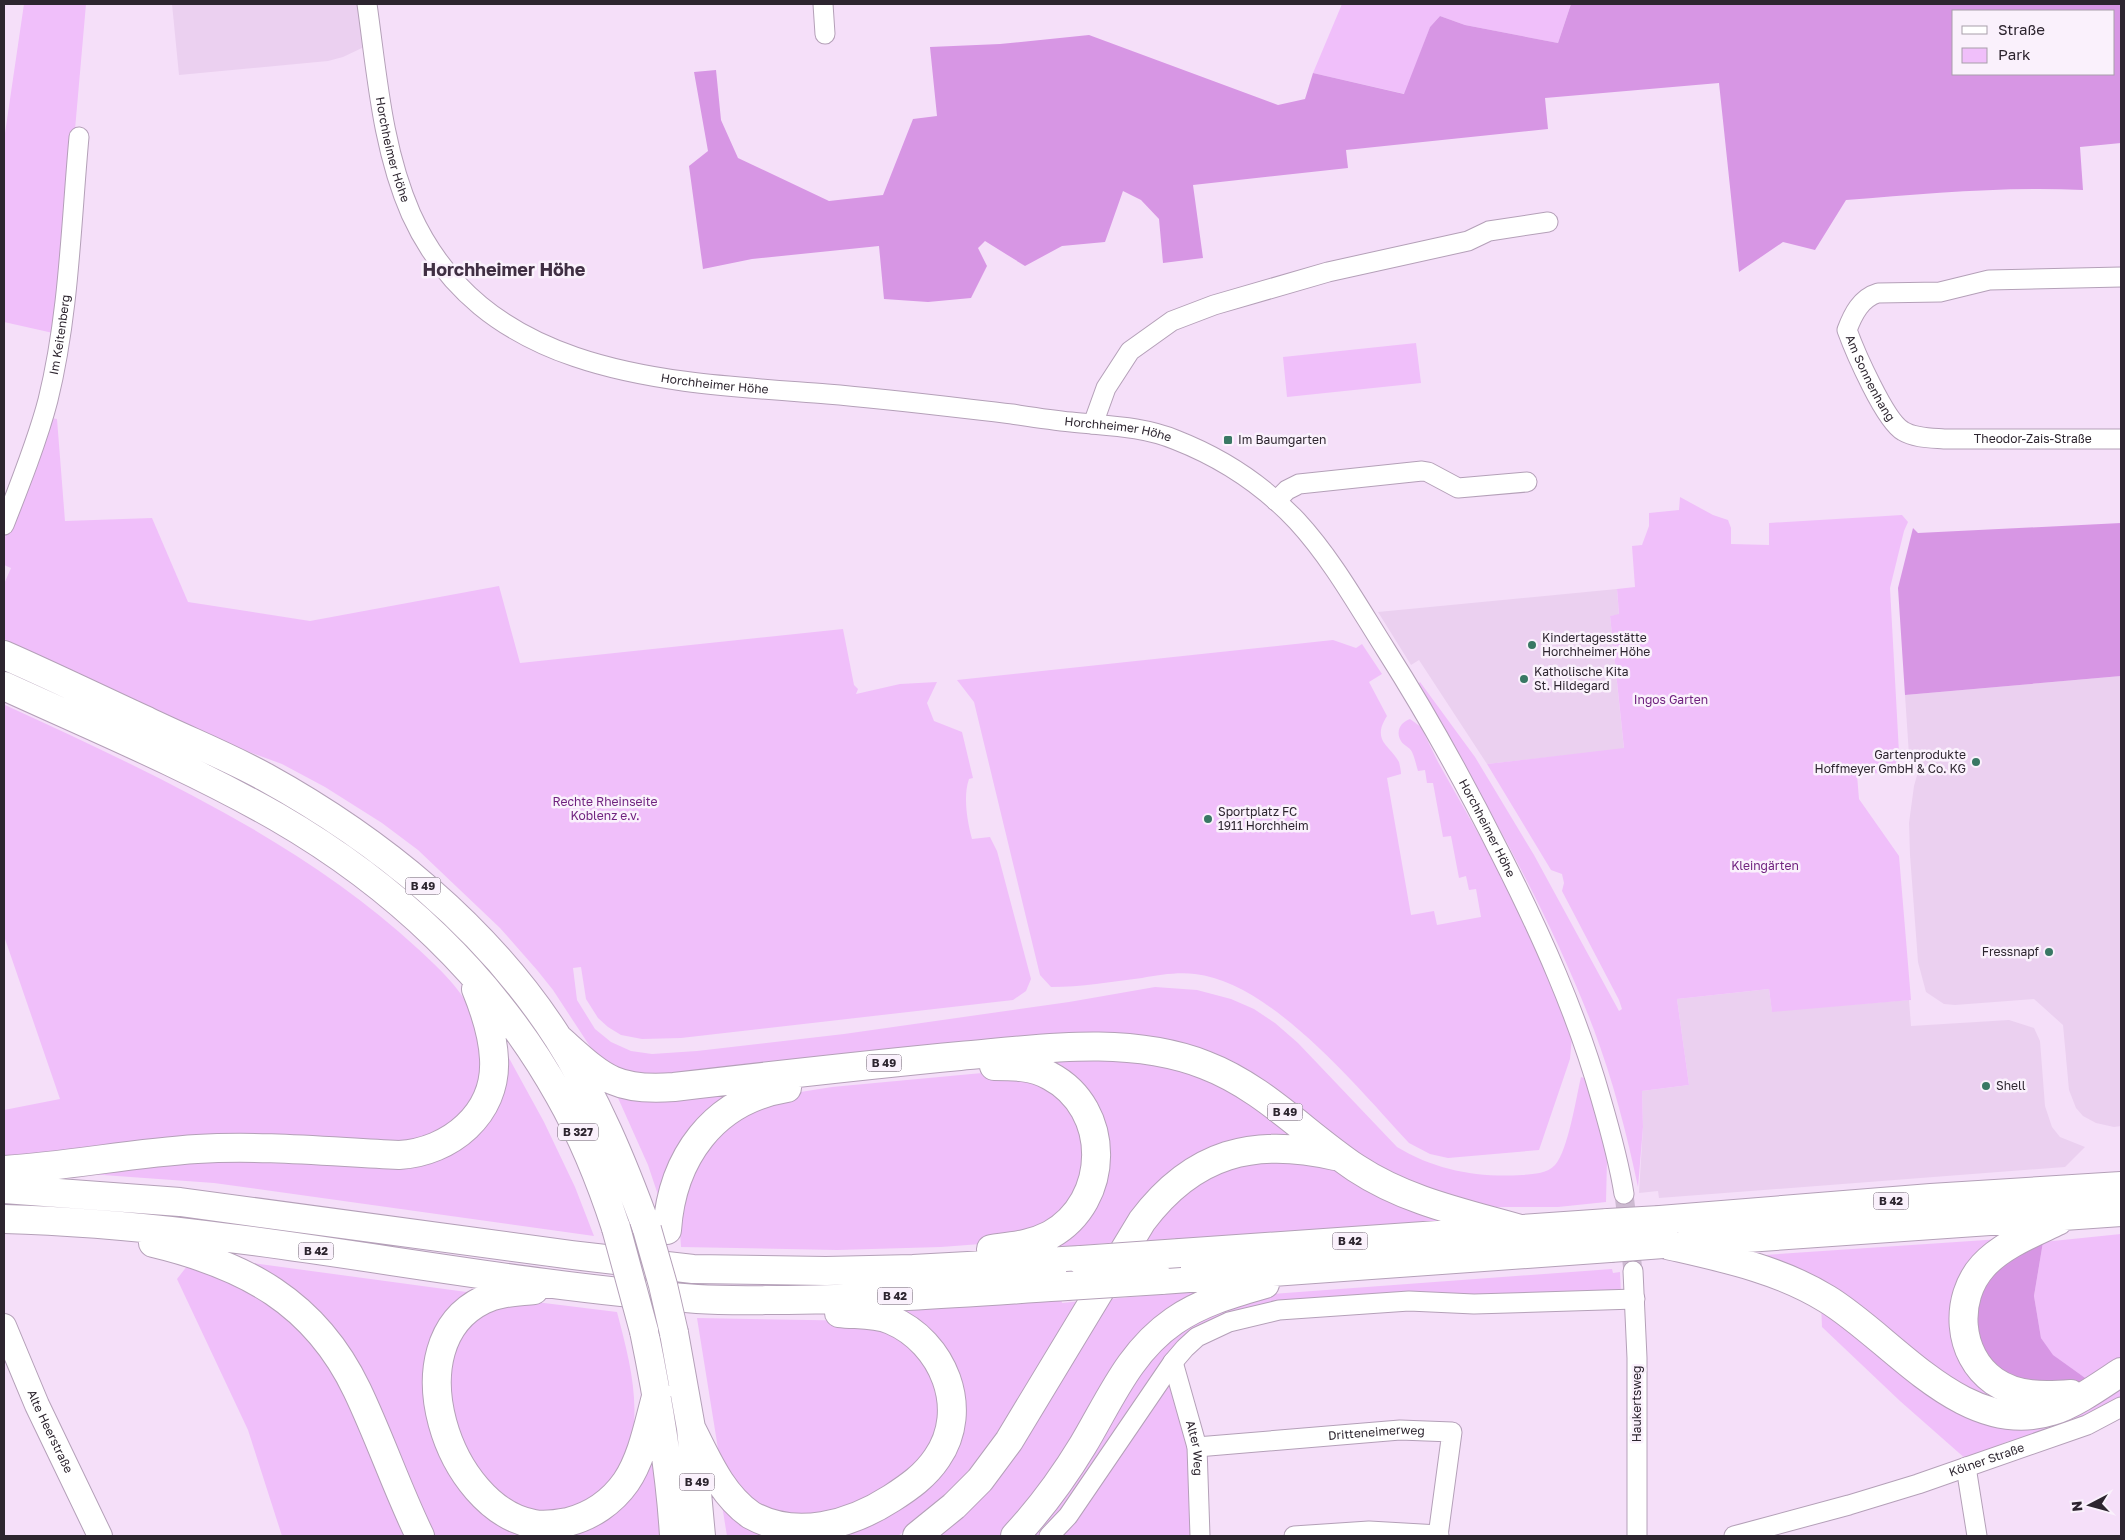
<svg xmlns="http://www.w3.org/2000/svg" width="2125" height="1540" font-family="'Golos Text',sans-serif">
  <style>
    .built { fill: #ebd0f0 }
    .green { fill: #f0bffa }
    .forest { fill: #d796e4; fill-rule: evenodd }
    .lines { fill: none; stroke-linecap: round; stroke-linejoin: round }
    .minor-tunnel { stroke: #cdbad1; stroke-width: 19; stroke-dasharray: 19 9; stroke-linecap: butt }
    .minor-casing { stroke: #b4a0b8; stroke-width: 21 }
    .tertiary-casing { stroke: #b4a0b8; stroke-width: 26 }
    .trunk-casing { stroke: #b4a0b8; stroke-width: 30 }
    .minor { stroke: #fff; stroke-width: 19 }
    .tertiary { stroke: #fff; stroke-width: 24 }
    .trunk { stroke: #fff; stroke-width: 28 }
    .trunk-bridge-casing { stroke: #b4a0b8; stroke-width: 30; stroke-linecap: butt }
    .trunk-bridge { stroke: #fff; stroke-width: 28 }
    .poi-dot { fill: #397864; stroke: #faf1fc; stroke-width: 2 }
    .labels { text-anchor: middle; stroke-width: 5; stroke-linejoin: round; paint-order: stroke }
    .shield { fill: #faf1fc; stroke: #6a626c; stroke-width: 1 }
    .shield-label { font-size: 11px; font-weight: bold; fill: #2d252f }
    .street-label { font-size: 12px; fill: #2d252f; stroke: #faf1fc }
    .poi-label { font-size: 12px; fill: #2d252f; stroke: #faf1fc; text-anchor: start }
    .park-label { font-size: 12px; fill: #6f217e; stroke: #faf1fc }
    .district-label { font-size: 18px; font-weight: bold; fill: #402f43; stroke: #faf1fc }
  </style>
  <rect width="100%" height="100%" fill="#f5dff9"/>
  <!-- built -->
  <path class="built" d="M172 4H358L364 47 343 57 328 61 179 75Z
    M1617 589 1619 615 1610 616 1624 749 1487 764 1419 660 1411 665 1378 612Z
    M2121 676V1126L2114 1127 2096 1123 2083 1116 2076 1108 2069 1090 2063 1025 2034 999 1955 1005 1944 1004 1926 992 1918 962 1910 855 1909 823 1914 786 1918 772 1910 770 1905 695Z
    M1769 989 1772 1011 1909 1000 1911 1026 2009 1020 2034 1028 2040 1041 2045 1106 2052 1127 2060 1137 2085 1147 2065 1167 1659 1198 1658 1191 1639 1193 1643 1127 1642 1091 1689 1085 1677 999Z"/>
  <!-- green -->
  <path class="green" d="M24 4H86L59 312 53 333 4 322V140Z
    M1342 4H1571L1558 43 1465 25 1440 16 1430 27 1405 94 1313 73Z
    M1416 343 1421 383 1287 397 1283 357Z
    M47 417 57 419 65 521 152 518 188 602 310 621 499 586 520 663 843 629 854 685 858 689 856 694 900 684 937 682 927 703 934 721 962 732 973 778 969 779C963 796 967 821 972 839L990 837 997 851 1031 979 1026 991 1013 1000 681 1038 642 1039 621 1035 608 1027 598 1018 586 999 581 967 573 968 577 1000 595 1029 611 1042 631 1051 652 1054 697 1051 844 1034 1069 1002 1155 987 1197 990 1231 999 1254 1009 1275 1023 1298 1043 1397 1147C1435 1170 1478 1178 1522 1175 1533 1174 1547 1174 1555 1165 1568 1151 1576 1098 1581 1077L1587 1079 1599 1118 1607 1160 1606 1202 1558 1207H1496L1470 1203 1416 1190 1184 1049 670 1080 610 1068 591 1048 553 990 537 970 500 928 418 850 382 823 325 787 282 764 241 749 4 639V584L11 568 4 565V540Z
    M1680 497 1713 515 1728 520 1731 528V544L1769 545V523L1902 515 1908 522 1904 531 1890 588 1900 771 1857 775 1859 799 1899 856 1911 1000 1772 1012 1769 989 1677 999 1689 1085 1642 1091 1643 1127 1638 1187C1627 1134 1613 1081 1594 1030 1548 909 1482 796 1418 685L1420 682 1475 757 1534 855 1619 1011 1622 1009 1619 1000 1562 891 1564 883 1562 874 1551 870 1487 764 1624 748 1610 616 1619 614 1617 589 1635 587 1632 546 1642 545 1649 526V513L1679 510Z
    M1333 640 1356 648 1362 644 1382 674 1369 682 1387 716C1371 741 1390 745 1399 762 1400 766 1401 771 1401 774L1387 778 1411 915 1434 911 1437 925 1481 917 1476 889 1469 890 1466 876 1459 878 1451 836 1443 837 1433 783H1427L1425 770 1418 771C1416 765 1415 758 1412 752 1410 747 1403 745 1401 741 1395 731 1401 722 1410 719L1421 727 1438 762 1518 904 1572 1037 1570 1059 1539 1150 1448 1158 1430 1154 1409 1143C1358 1088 1271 982 1195 974 1178 972 1158 975 1142 978 1111 982 1081 987 1051 987L1040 975 974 702 957 680Z
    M5 705C146 770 302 841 417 948 441 970 466 993 477 1024 483 1039 482 1071 483 1088L438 1139 4 1164V1110L60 1099 4 936Z
    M504 1049 544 1122 575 1187 594 1236 214 1183 89 1174 90 1169 260 1158 259 1163 382 1165 447 1155Z
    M1103 1055 1195 1069 1307 1139 1242 1143 1118 1242 1087 1245V1249L1033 1253 1107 1160 1035 1062Z
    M993 1072 1031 1077 1074 1109 1088 1164 1068 1211 1007 1242 941 1247 837 1250 681 1247 680 1232 684 1200 699 1158 725 1124 788 1094 832 1087Z
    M745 1087 661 1204 648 1165 614 1089Z
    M1245 1161 1323 1165 1459 1224 1188 1242 1187 1238 1142 1241 1146 1234 1196 1182Z
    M2121 1234V1359L2088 1380 2052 1355 2041 1338 2034 1296 2043 1242Z
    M2001 1239 2006 1396 1991 1404 1749 1256Z
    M191 1261 275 1304 336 1369 411 1536H282L248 1430 177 1279Z
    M252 1263 474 1293 447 1316 453 1474 558 1531 652 1442 660 1536H431L375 1408Z
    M1612 1269 1613 1273 1620 1272 1621 1294 1455 1298 1205 1327 1042 1536H1030L1152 1353 1190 1323 1272 1294Z
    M1228 1284 1198 1296 1069 1450 1003 1536H932L1108 1299 1154 1295 1153 1291Z
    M1061 1297 1062 1303 1082 1301 1007 1428 976 1461 950 1494 898 1536H832L949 1462 948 1352 936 1336 917 1322 879 1310Z
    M536 1302 617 1312C630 1362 645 1415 624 1466 620 1476 597 1497 589 1506L531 1513 483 1483 451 1418 448 1395 455 1340 487 1306Z
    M1821 1303 1952 1402 2121 1388V1398L2095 1413 2053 1429 2006 1442 1967 1460 1900 1401 1822 1327Z
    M697 1318 869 1321 883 1325 937 1372 941 1426 918 1465 867 1502 800 1522 742 1496 719 1455Z
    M1171 1376 1193 1455V1536H1058Z
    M721 1499 781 1536H727Z"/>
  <!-- forest -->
  <path class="forest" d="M1571 4H2121V143L2080 147 2083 190C2004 186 1925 194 1846 200L1815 250 1783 242 1739 272 1719 83 1545 98 1548 129 1346 150 1348 168 1193 185 1203 258 1163 263 1159 219 1141 200 1123 191 1105 242 1062 246 1025 266 985 241 978 248 987 266 971 298 928 302 884 299 879 246 752 259 703 269 689 166 708 151 694 72 716 70 721 120 738 158 829 201 883 195 913 119 937 116 930 47 1000 44 1089 35 1278 105 1305 99 1313 73 1404 94 1430 27 1440 16 1465 25 1558 43ZM1954 11H2114V74H1954Z
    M2121 523V676L1905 695 1898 588 1913 528 1918 533Z
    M2043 1242 2034 1296 2041 1338 2053 1355 2088 1380 2066 1386 2009 1378 1987 1363 1977 1345 1973 1305 1991 1270Z"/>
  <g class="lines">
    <!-- minor-tunnel -->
    <path class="minor-tunnel" d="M1624 1194 1633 1271"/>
    <!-- minor casing -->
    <g class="minor-casing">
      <g id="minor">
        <path id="s1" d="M367 4C377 74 382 148 411 214 486 379 672 382 827 394 889 399 951 407 1012 414 1032 417 1051 420 1071 422 1107 426 1142 426 1176 440 1222 458 1263 485 1297 521 1332 559 1358 606 1386 650 1428 716 1466 785 1501 855 1541 934 1577 1014 1601 1099 1610 1130 1619 1162 1624 1194"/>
        <path d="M823 4 825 34"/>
        <path id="s2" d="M2121 277 1989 280 1940 292 1878 293C1861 298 1853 314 1847 330 1855 352 1885 421 1903 431 1914 438 1931 438 1944 439H2121"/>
        <path d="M1093 424 1106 388 1130 351 1172 321 1214 305 1328 272 1468 241 1489 231 1548 222"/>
        <path d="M1276 501 1287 490 1299 484 1422 471 1428 472 1458 488 1527 482"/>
        <path id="s3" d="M4 525C19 487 38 439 48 400 69 315 71 224 79 137"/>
        <path d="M1633 1271 1637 1358V1536"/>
        <path id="s4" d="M1173 1362 1197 1447 1200 1536"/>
        <path id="s5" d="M1197 1447 1400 1430 1452 1432 1438 1536"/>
        <path d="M1966 1467 1977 1536"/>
        <path d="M1049 1536 1068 1516 1173 1362 1185 1348 1197 1337 1229 1322 1279 1310 1409 1301 1474 1304 1635 1299"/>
        <path d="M1294 1536 1369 1531 1439 1535"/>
        <path id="s6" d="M1734 1536 1849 1505 1918 1484 2087 1425 2121 1407"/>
      </g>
    </g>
    <!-- tertiary casing -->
    <g class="tertiary-casing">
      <g id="tertiary">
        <path id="s7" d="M4 1326 37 1405 100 1536"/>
      </g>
    </g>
    <!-- trunk casing -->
    <g class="trunk-casing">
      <path id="trunk" d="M4 655C52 676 99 699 147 721 186 740 227 756 265 777 379 840 487 927 558 1038 596 1098 623 1163 647 1229
        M4 686C96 728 189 767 277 817 393 884 493 977 559 1095 583 1137 601 1182 616 1228
        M558 1038C601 1076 613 1092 674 1087 769 1076 864 1065 960 1056 1039 1049 1128 1035 1205 1065 1263 1087 1305 1134 1356 1168 1406 1201 1464 1213 1520 1229
        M4 1170C69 1166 132 1153 197 1149 264 1145 332 1152 399 1155 450 1152 497 1114 494 1059 493 1035 485 1011 476 989
        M4 1189 180 1202 572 1255 693 1269 826 1271 913 1269 1081 1260
        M4 1219C236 1225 465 1282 697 1299 727 1301 758 1300 788 1300 881 1299 974 1292 1067 1286
        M1660 1220 1931 1198 2121 1186
        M2058 1221C2033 1233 2002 1245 1983 1266 1954 1298 1957 1355 1994 1381 2017 1397 2044 1396 2071 1394
        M667 1230C672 1158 713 1100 787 1088
        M1689 1242 2121 1212
        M153 1243C245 1265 315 1302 357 1390 380 1438 397 1489 420 1536
        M1663 1244C1719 1257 1777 1268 1827 1299 1893 1339 1964 1439 2052 1411 2075 1404 2101 1385 2121 1372
        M991 1249C1012 1246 1031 1245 1050 1235 1111 1201 1112 1109 1050 1076 1033 1066 1013 1066 994 1066
        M1180 1253 1608 1223
        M1161 1280 1610 1248
        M534 1290C517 1292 498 1292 483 1300 393 1344 448 1509 534 1524 545 1526 557 1524 568 1522 591 1516 612 1502 626 1482 643 1457 649 1421 657 1393
        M644 1331C658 1399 670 1467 674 1536
        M674 1333 691 1428 701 1536
        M691 1428C707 1459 721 1494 751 1515 796 1540 850 1525 892 1498 909 1487 925 1476 937 1458 971 1409 943 1342 891 1320 875 1313 856 1315 839 1313
        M917 1536 954 1506 980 1480 1009 1441 1142 1221C1193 1153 1254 1137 1335 1156
        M1015 1536C1041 1508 1063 1478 1083 1445 1110 1400 1129 1352 1174 1321 1201 1302 1234 1293 1265 1284"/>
    </g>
    <!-- minor -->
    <use href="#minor" class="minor"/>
    <!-- tertiary -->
    <use href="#tertiary" class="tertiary"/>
    <!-- trunk -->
    <use href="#trunk" class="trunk"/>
    <!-- trunk-bridge casing -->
    <g class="trunk-bridge-casing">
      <path id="trunk-bridge" d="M1608 1223 1660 1220
        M616 1228 644 1331
        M647 1229 663 1285 674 1333
        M1610 1248 1663 1244
        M1081 1260 1180 1253
        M1067 1286 1161 1280"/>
    </g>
    <!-- trunk-bridge -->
    <use href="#trunk-bridge" class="trunk-bridge"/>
  </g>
  <!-- markers -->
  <g class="poi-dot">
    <rect x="1223" y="435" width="10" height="10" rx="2.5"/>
    <circle cx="1532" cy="645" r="5"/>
    <circle cx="1524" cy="679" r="5"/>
    <circle cx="1976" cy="762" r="5"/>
    <circle cx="1208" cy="819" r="5"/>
    <circle cx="2049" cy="952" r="5"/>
    <circle cx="1986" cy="1086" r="5"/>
  </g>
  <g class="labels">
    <!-- shield labels -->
    <g class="shield">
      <rect x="405.5" y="877.5" width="35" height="17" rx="4"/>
      <rect x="866.5" y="1054.5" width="35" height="17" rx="4"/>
      <rect x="1267.5" y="1103.5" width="35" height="17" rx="4"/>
      <rect x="558" y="1123.5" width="40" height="17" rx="4"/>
      <rect x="1873.5" y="1192.5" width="35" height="17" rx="4"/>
      <rect x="1332.5" y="1232.5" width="35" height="17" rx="4"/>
      <rect x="298.5" y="1242.5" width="35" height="17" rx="4"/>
      <rect x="877.5" y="1287.5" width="35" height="17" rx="4"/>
      <rect x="679.5" y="1473.5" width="35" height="17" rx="4"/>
    </g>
    <g class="shield-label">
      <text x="423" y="890">B 49</text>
      <text x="884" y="1067">B 49</text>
      <text x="1285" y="1116">B 49</text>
      <text x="578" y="1136">B 327</text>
      <text x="1891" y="1205">B 42</text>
      <text x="1350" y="1245">B 42</text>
      <text x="316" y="1255">B 42</text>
      <text x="895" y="1300">B 42</text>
      <text x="697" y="1486">B 49</text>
    </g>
    <!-- street labels -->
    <g class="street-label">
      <text dy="4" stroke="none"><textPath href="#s1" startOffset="148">Horchheimer Höhe</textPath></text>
      <text dy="4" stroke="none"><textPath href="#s3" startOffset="199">Im Keitenberg</textPath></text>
      <text dy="4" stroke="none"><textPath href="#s2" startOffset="348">Am Sonnenhang</textPath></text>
      <text dy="4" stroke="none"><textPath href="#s1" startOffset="582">Horchheimer Höhe</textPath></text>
      <text dy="4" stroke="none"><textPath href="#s1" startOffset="988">Horchheimer Höhe</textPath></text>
      <text dy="4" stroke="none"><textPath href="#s2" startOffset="542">Theodor-Zais-Straße</textPath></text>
      <text dy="4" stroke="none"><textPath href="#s1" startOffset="1556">Horchheimer Höhe</textPath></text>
      <text transform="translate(1637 1404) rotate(-90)" y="4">Haukertsweg</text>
      <text dy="4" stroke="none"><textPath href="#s7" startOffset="115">Alte Heerstraße</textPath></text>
      <text dy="4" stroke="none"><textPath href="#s5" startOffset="180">Dritteneimerweg</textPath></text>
      <text dy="4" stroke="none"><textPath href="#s4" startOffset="89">Alter Weg</textPath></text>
      <text dy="4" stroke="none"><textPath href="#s6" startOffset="264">Kölner Straße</textPath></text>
    </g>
    <!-- poi labels -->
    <g class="poi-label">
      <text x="1238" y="444">Im Baumgarten</text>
      <text x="1542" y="642">Kindertagesstätte<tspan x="1542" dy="14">Horchheimer Höhe</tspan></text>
      <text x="1534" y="676">Katholische Kita<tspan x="1534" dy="14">St. Hildegard</tspan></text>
      <text x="1966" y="759" text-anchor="end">Gartenprodukte<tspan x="1966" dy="14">Hoffmeyer GmbH &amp; Co. KG</tspan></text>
      <text x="1218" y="816">Sportplatz FC<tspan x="1218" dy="14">1911 Horchheim</tspan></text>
      <text x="2039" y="956" text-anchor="end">Fressnapf</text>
      <text x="1996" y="1090">Shell</text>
    </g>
    <!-- park labels -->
    <g class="park-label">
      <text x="1671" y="704">Ingos Garten</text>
      <text x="605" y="806">Rechte Rheinseite<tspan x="605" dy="14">Koblenz e.v.</tspan></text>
      <text x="1765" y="870">Kleingärten</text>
    </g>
    <!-- district labels -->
    <g class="district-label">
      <text x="504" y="276">Horchheimer Höhe</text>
    </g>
  </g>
  <!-- border -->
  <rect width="2125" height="1540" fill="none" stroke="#2d252f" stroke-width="10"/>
  <!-- legend -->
  <rect x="1952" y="10" width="162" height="65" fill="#faf1fc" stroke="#a89faa"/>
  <rect x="1962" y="26" width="25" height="8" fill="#ffffff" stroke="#a89faa"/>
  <text x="1998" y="35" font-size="15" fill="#2d252f">Straße</text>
  <rect x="1962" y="48" width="25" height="15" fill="#f0bffa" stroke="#a89faa"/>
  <text x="1998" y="60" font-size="15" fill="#2d252f">Park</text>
  <!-- north arrow -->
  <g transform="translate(2090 1505) rotate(264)" stroke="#faf1fc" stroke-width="4" paint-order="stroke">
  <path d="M0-4L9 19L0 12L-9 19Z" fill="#2d252f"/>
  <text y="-8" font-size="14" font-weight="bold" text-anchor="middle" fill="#2d252f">N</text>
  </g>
</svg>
